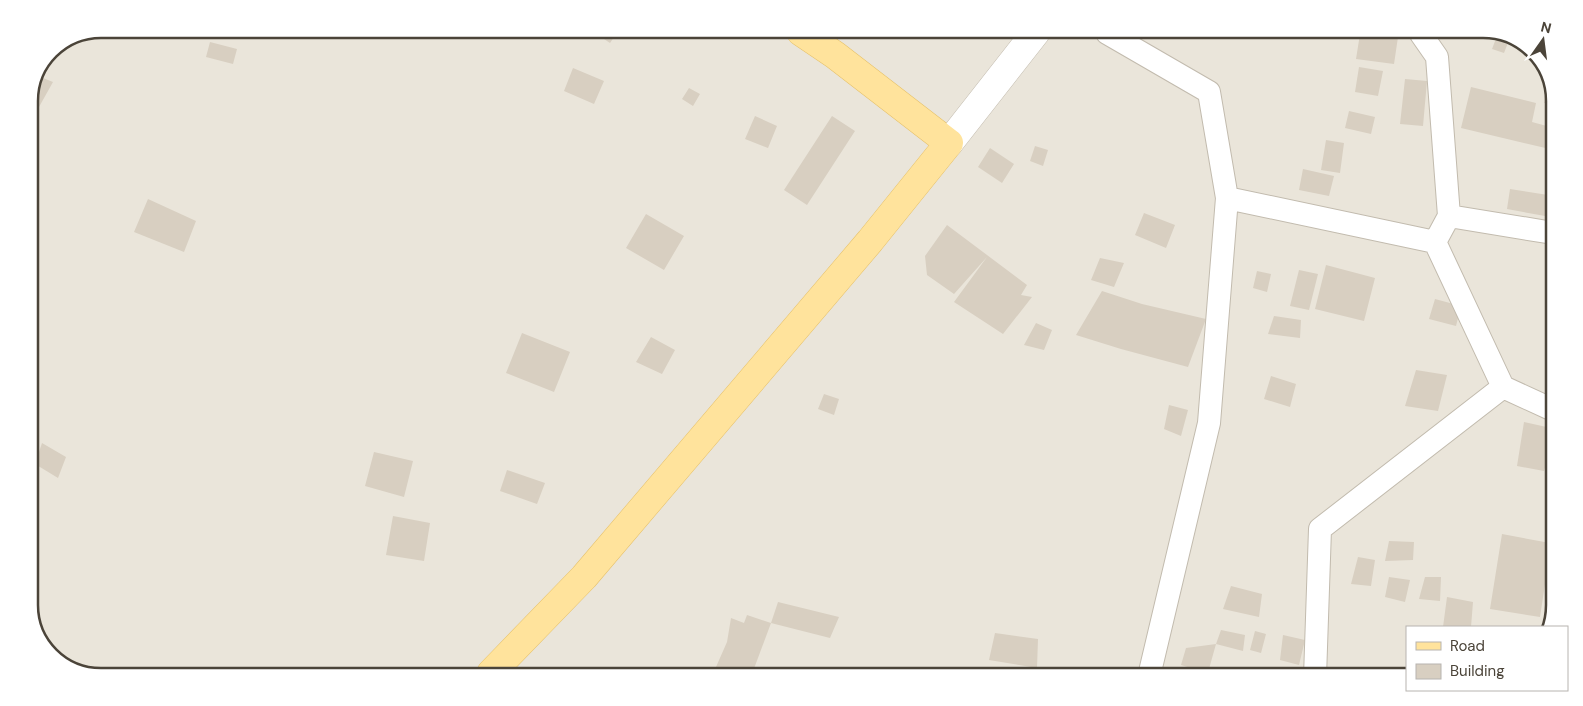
<svg xmlns="http://www.w3.org/2000/svg" width="1583" height="706" font-family="'DM Sans',sans-serif">
  <style>
    .residential { fill: #eae5da }
    .building { fill: #d8cfc1 }
    .lines { fill: none; stroke-linecap: round; stroke-linejoin: round }
    .minor-casing { stroke: #c2bbae; stroke-width: 24 }
    .tertiary-casing { stroke: #c2bbae; stroke-width: 29 }
    .primary-casing { stroke: #e6c16a; stroke-width: 29 }
    .minor { stroke: #fff; stroke-width: 22 }
    .tertiary { stroke: #fff; stroke-width: 28 }
    .primary { stroke: #ffe39c; stroke-width: 28 }
    .rim { fill: none; stroke: #4b4439; stroke-width: 2.5 }
  </style>
  <rect width="100%" height="100%" fill="#f6f3ec"/>
  <!-- residential -->
  <path class="residential" d="M101 29 1510 34 1542 60 1554 96 1549 627H1407V677L73 672 41 646 29 610V96L50 50Z"/>
  <!-- building -->
  <path class="building" d="M600 31H618L610 43 598 35Z
    M1360 34 1398 37 1394 64 1356 59Z
    M1497 36 1509 40 1504 53 1492 49Z
    M210 42 237 49 233 64 206 57Z
    M1359 67 1383 71 1378 96 1355 92Z
    M573 68 604 81 594 104 564 91Z
    M38 76 53 82 39 107 29 100V96Z
    M1405 79 1427 81 1423 126 1400 124Z
    M1549 81 1554 96V105L1544 103Z
    M1471 87 1536 103 1532 122 1554 128V150L1461 128Z
    M689 88 700 94 693 106 682 99Z
    M1349 111 1375 117 1371 134 1345 128Z
    M755 116 777 126 768 148 745 139Z
    M832 116 855 131 807 205 784 190Z
    M1326 140 1344 143 1340 173 1321 170Z
    M1035 146 1048 150 1043 166 1030 161Z
    M990 148 1014 164 1002 183 978 167Z
    M1303 169 1334 176 1329 196 1299 190Z
    M1510 189 1548 195 1545 216 1507 209Z
    M148 199 196 221 184 252 134 232Z
    M1144 213 1175 225 1166 248 1135 235Z
    M646 214 684 236 664 270 626 248Z
    M947 225 1027 285 1021 295 1032 297 1003 334 954 302 987 257 954 294 927 275 925 256Z
    M1100 258 1124 263 1114 287 1091 280Z
    M1326 265 1375 278 1364 321 1315 309Z
    M1299 270 1318 274 1309 310 1290 306Z
    M1257 271 1271 274 1267 292 1253 288Z
    M1102 291 1142 304 1206 319 1188 367 1121 349 1076 335Z
    M1435 299 1461 306 1456 326 1429 319Z
    M1274 316 1301 320 1300 338 1268 334Z
    M1036 323 1052 330 1044 350 1024 345Z
    M522 333 570 352 554 392 506 373Z
    M651 337 675 350 662 374 636 362Z
    M1416 370 1447 375 1438 411 1405 406Z
    M1271 376 1296 384 1290 407 1264 399Z
    M824 394 839 399 834 415 818 409Z
    M1169 405 1188 410 1181 436 1164 429Z
    M1524 422 1551 428V449L1544 471 1517 466Z
    M42 443 66 457 58 478 35 464Z
    M374 452 413 461 404 497 365 486Z
    M507 470 545 483 537 504 500 491Z
    M393 516 430 523 424 561 386 555Z
    M1502 534 1550 543 1549 558 1540 617 1490 609Z
    M1389 541 1414 542 1413 560 1385 561Z
    M1358 557 1375 560 1371 586 1351 584Z
    M1389 577 1410 580 1405 602 1385 597Z
    M1425 577H1441L1440 601 1419 599Z
    M1231 586 1262 594 1259 617 1223 609Z
    M1447 597 1473 602 1471 627H1443Z
    M778 602 839 617 830 638 771 623Z
    M747 615 771 623 752 674H742L716 667 727 642 731 618 744 623Z
    M1221 630 1245 635 1243 651 1216 644Z
    M1255 631 1266 634 1261 653 1250 650Z
    M995 633 1038 639 1037 668 989 660Z
    M1283 635 1305 640 1299 665 1280 660Z
    M1216 644 1209 669 1197 670 1181 665 1186 648Z
    M997 669 1015 672 1014 675H995Z"/>
  <g class="lines">
    <!-- minor casing -->
    <g class="minor-casing">
      <path id="minor" d="M1107 33 1209 92 1227 198 1435 242 1449 216 1553 233
        M1421 34 1437 57 1449 216
        M1435 242 1503 387 1551 409
        M1149 676 1209 423 1227 198
        M1315 677 1320 529 1503 387"/>
    </g>
    <!-- tertiary casing -->
    <g class="tertiary-casing">
      <path id="tertiary" d="M949 143 1036 32"/>
    </g>
    <!-- primary casing -->
    <g class="primary-casing">
      <path id="primary" d="M491 673 584 577 870 241 949 143 835 55 801 32"/>
    </g>
    <!-- minor -->
    <use href="#minor" class="minor"/>
    <!-- tertiary -->
    <use href="#tertiary" class="tertiary"/>
    <!-- primary -->
    <use href="#primary" class="primary"/>
  </g>
  <!-- crop -->
  <path d="M0 0H1583V706H0ZM101 38H1483A63 63 0 0 1 1546 101V605A63 63 0 0 1 1483 668H101A63 63 0 0 1 38 605V101A63 63 0 0 1 101 38Z" fill="#fff" fill-rule="evenodd"/>
  <path class="rim" d="M101 38H1483A63 63 0 0 1 1546 101V605A63 63 0 0 1 1483 668H101A63 63 0 0 1 38 605V101A63 63 0 0 1 101 38Z"/>
  <!-- legend -->
  <rect x="1406" y="626" width="162" height="65" fill="#ffffff" stroke="#b7b4b0"/>
  <rect x="1416" y="642" width="25" height="8" fill="#ffe39c" stroke="#b7b4b0"/>
  <text x="1450" y="651" font-size="15" fill="#4b4439">Road</text>
  <rect x="1416" y="664" width="25" height="15" fill="#d8cfc1" stroke="#b7b4b0"/>
  <text x="1450" y="676" font-size="15" fill="#4b4439">Building</text>
  <!-- north arrow -->
  <g transform="translate(1543 40) rotate(14)" stroke="#ffffff" stroke-width="4" paint-order="stroke">
  <path d="M0-4L9 19L0 12L-9 19Z" fill="#4b4439"/>
  <text y="-8" font-size="14" font-weight="bold" text-anchor="middle" fill="#4b4439">N</text>
  </g>
</svg>
